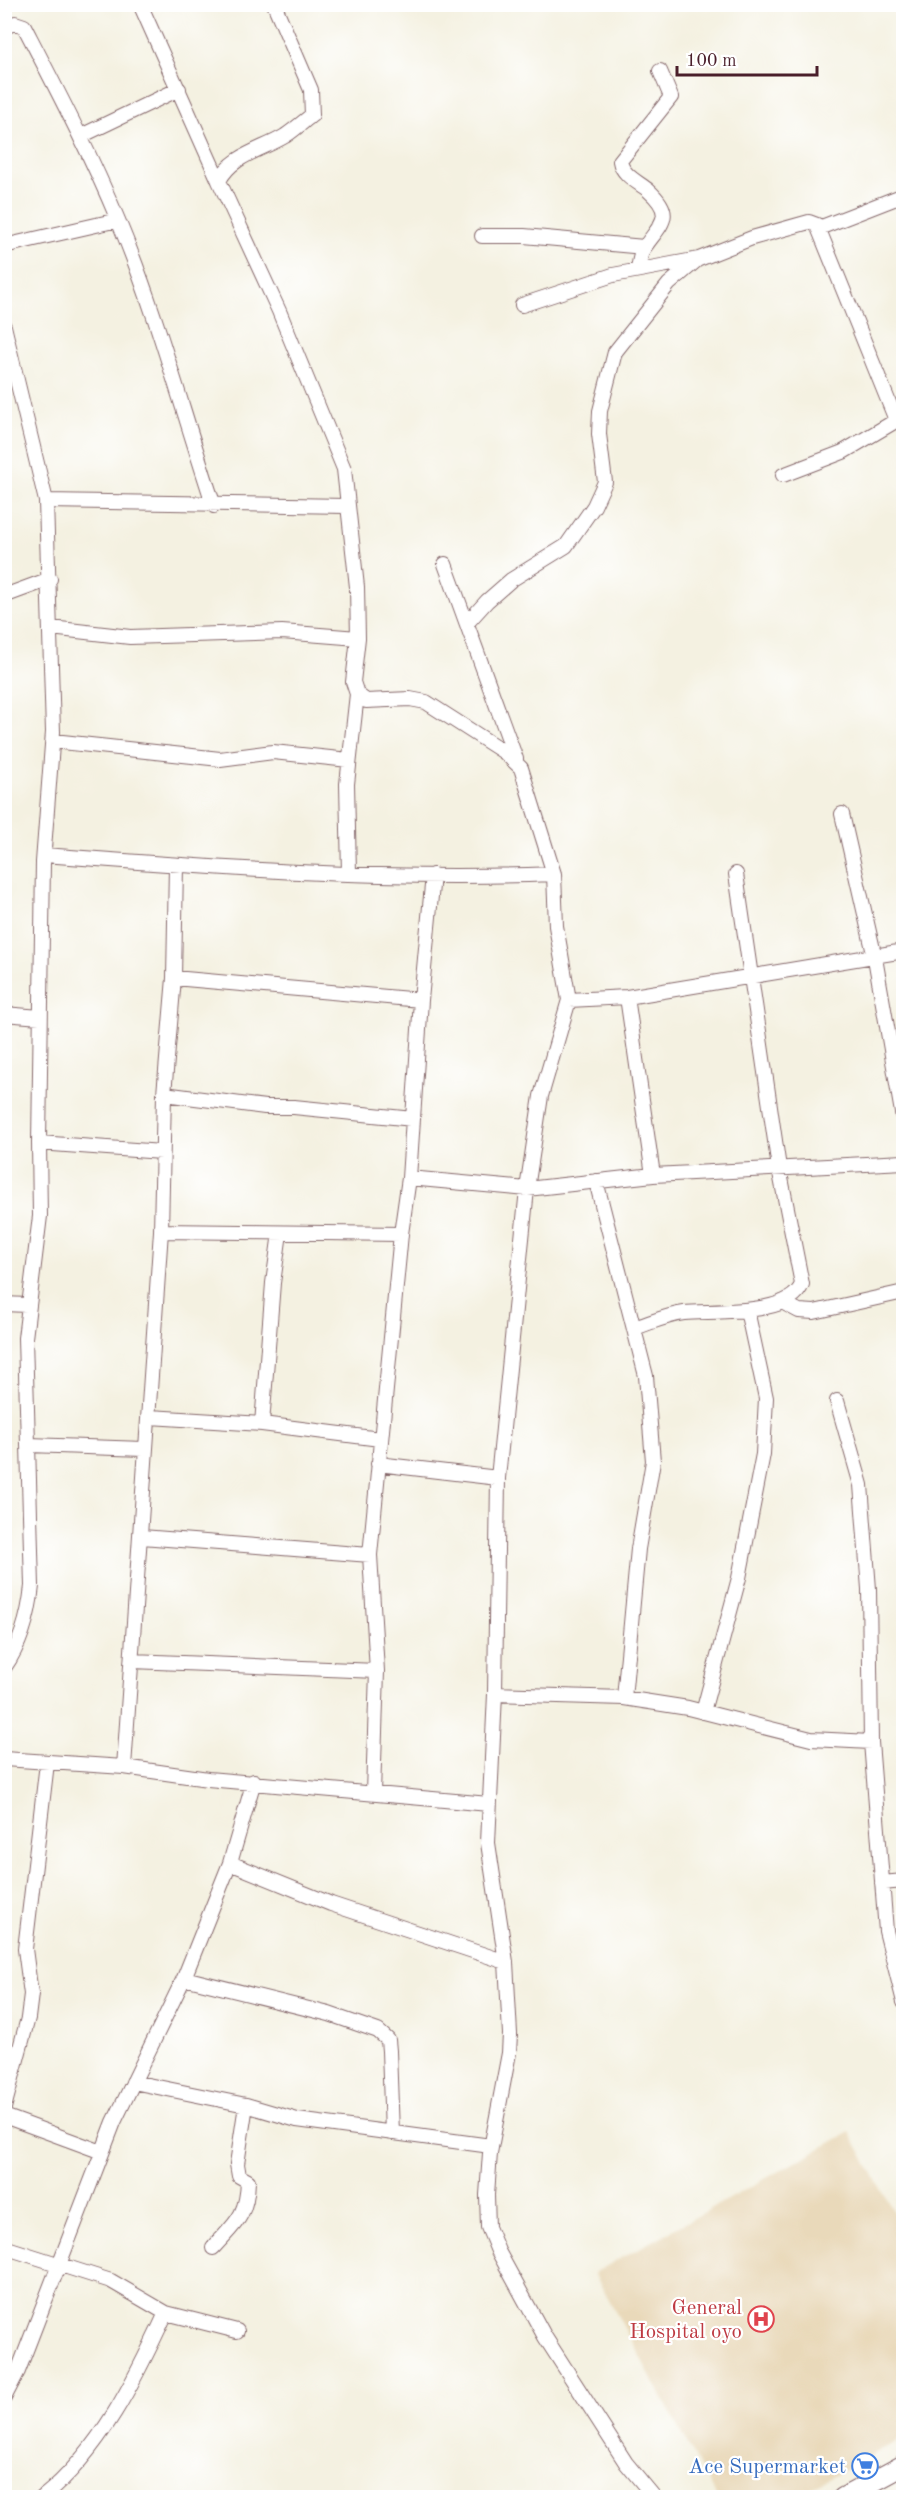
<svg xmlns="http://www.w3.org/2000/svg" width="908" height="2502" font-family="'Old Standard TT',serif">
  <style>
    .built { fill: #e9d9ba }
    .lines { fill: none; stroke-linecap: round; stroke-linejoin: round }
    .minor-casing { stroke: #86686b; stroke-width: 16 }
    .highway-casing { stroke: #86686b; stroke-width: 22 }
    .minor { stroke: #fff; stroke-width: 14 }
    .highway { stroke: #fff; stroke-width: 20 }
    .labels { text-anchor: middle; stroke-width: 4.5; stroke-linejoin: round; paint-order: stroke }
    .health-label { font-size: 21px; fill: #be3a42; stroke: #fff; text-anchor: end }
    .shop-label { font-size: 21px; fill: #366cbe; stroke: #fff; text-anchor: end }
  </style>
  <rect width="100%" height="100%" fill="#fff"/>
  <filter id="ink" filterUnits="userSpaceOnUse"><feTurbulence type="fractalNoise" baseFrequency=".0167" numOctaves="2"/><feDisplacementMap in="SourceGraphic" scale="12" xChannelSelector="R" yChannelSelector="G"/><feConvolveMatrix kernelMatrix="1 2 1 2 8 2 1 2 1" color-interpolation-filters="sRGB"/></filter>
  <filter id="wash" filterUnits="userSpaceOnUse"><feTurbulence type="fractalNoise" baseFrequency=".008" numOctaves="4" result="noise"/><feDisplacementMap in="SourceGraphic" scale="24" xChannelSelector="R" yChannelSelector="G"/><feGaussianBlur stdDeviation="1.35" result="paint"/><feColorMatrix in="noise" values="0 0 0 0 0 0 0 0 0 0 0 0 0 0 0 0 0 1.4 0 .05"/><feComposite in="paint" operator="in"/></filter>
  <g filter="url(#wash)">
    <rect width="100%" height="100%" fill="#f4f1e1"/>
    <!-- built -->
    <path class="built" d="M850 2132 903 2229V2438L795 2497H717L594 2273Z"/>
  </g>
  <g filter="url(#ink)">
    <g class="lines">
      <!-- minor casing -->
      <g class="minor-casing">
        <path id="minor" d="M140 4 219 181
          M274 4 311 90 312 115C303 122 294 130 285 136 262 150 232 155 219 181L279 311 344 469 357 587 358 638 353 682 357 694 366 701 410 699 426 702 504 752 521 768 554 874 556 926 569 1000 541 1096 527 1189 498 1478 495 1694 488 1843 506 1962 510 2034 509 2053 490 2153 487 2195 488 2227 498 2251 545 2337 626 2463 655 2498
          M4 27 15 23 24 26C57 90 90 153 118 220 157 313 182 410 214 506
          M81 136 179 89
          M819 228 904 195
          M482 236H524L644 247
          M4 246 118 220
          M638 270C639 263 640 254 644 248 660 224 677 216 648 190 638 182 622 175 620 161L671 97 660 71
          M522 305 613 275 699 259 752 238 809 222 817 225 896 420
          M4 326 46 501 53 732 43 862 39 1143 40 1216 25 1338 32 1586C29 1615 21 1644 4 1668
          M783 475 843 452 904 416
          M46 501 346 506
          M445 564 516 759
          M4 596 50 579
          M468 622 487 601 511 580 566 546 594 506 605 482 599 434 600 411 615 352 669 284 697 260
          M51 628 130 637 282 632 358 638
          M53 741 220 759 273 752 349 760
          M842 814 875 958 904 1124
          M44 855C213 868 385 881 554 874
          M349 873 347 784 357 694
          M174 978 421 1000
          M627 997 653 1175
          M569 1000 627 997 904 951
          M4 1014 40 1017
          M164 1094 265 1107H294L413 1119
          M39 1143 162 1152
          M409 1178 527 1189 653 1175 904 1162
          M596 1181 646 1376 653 1461 638 1549 624 1698
          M161 1231 401 1234
          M782 1302 799 1311 814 1312 904 1292
          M4 1304 27 1305
          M634 1328C650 1323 667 1315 684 1313 712 1310 790 1317 802 1284L779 1168 736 874
          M837 1401 861 1485 869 1589 871 1742 886 1931 904 2002
          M150 1417 262 1424 380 1439
          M262 1424 273 1283 280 1233
          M29 1445 144 1449
          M378 1464 498 1478
          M142 1537 370 1555
          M132 1661 377 1671
          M495 1694 624 1698 688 1708 811 1739 871 1742
          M703 1712 739 1578 763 1454 766 1398 747 1310
          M4 1759 124 1767 208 1779 489 1804
          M124 1767 161 1231 164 1094 174 978 176 865
          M373 1793 377 1671 370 1555 401 1234 409 1178 421 1000 433 875
          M230 1863 331 1904 506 1962
          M882 1883 904 1881
          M184 1978 329 2014 378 2031 388 2040 389 2051 392 2133
          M133 2082 246 2105 297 2120 491 2146
          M4 2108 28 2018 31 1994 25 1949 47 1763
          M4 2116 102 2152
          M4 2247 111 2281 166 2313 237 2331
          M213 2248C235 2223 247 2217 248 2181L239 2176 237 2164 246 2105
          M4 2398 18 2371 114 2122 184 1978 230 1863 254 1781
          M42 2498C101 2450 135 2380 166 2313"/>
      </g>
      <!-- highway casing -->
      <g class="highway-casing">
        <path id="highway" d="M843 2498 904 2465"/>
      </g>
      <!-- minor -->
      <use href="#minor" class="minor"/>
      <!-- highway -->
      <use href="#highway" class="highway"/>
    </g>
  </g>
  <!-- icons -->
  <defs>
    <g id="hospital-ring" transform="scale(1.35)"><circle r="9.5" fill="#fff" stroke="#e0444e" stroke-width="1.5"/><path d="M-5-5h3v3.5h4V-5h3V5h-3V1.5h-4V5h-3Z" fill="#e0444e"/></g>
    <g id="supermarket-ring" transform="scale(1.35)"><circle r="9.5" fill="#fff" stroke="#3f7fe0" stroke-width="1.5"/><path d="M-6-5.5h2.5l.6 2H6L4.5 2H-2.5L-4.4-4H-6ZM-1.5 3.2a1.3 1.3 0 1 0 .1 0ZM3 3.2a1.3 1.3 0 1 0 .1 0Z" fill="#3f7fe0"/></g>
  </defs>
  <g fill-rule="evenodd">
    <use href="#hospital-ring" x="761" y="2319"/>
    <use href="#supermarket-ring" x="865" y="2466"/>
  </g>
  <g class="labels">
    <!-- health labels -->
    <g class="health-label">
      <text x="742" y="2314">General<tspan x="742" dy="24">Hospital oyo</tspan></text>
    </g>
    <!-- shop labels -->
    <g class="shop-label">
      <text x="846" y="2473">Ace Supermarket</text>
    </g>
  </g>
  <!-- margin -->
  <rect width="908" height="2502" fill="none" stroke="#fff" stroke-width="24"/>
  <!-- scale -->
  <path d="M677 66v9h140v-9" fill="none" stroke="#4a1f2b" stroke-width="3"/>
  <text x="686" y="66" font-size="18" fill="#4a1f2b" stroke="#ffffff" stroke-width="4.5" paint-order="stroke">100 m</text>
</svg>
